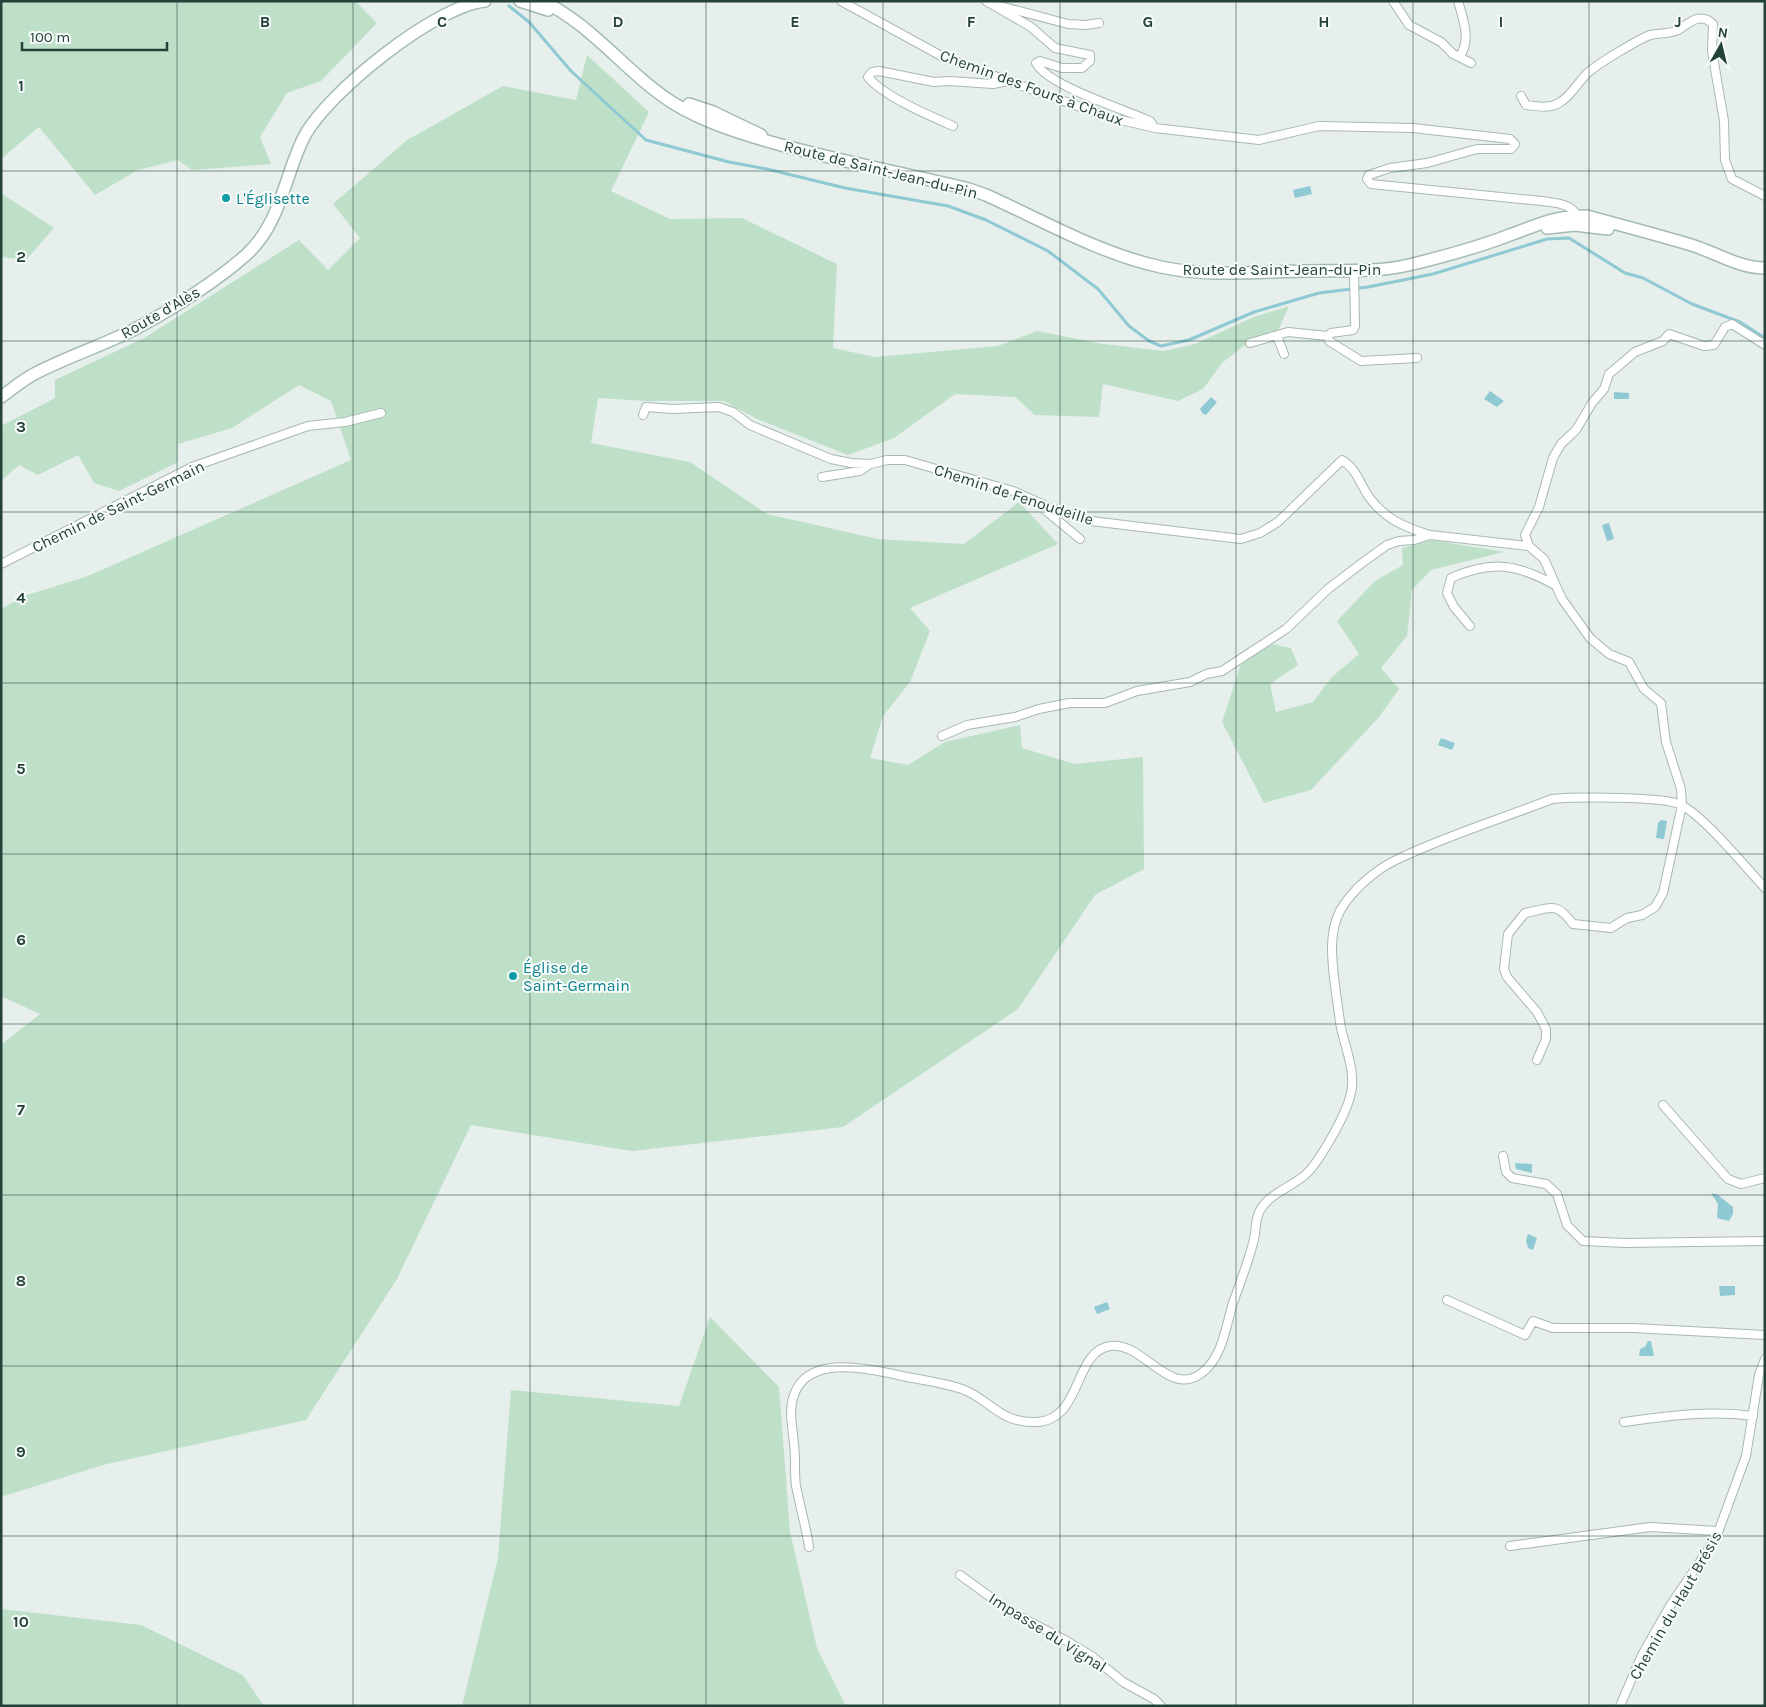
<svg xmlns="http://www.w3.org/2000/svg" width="1766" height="1707" font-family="Karla,sans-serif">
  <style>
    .green { fill: #bfe0c8 }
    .water { fill: #8ec9d4 }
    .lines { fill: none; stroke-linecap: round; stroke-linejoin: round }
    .stream { stroke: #8ec9d4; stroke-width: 3 }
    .street-casing { stroke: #a8b8b2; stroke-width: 10 }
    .secondary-casing { stroke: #a4bbb3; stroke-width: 14 }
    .street { stroke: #fff; stroke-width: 8 }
    .secondary { stroke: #fff; stroke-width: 11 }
    .grid { fill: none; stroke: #24423a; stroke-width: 1; stroke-opacity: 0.55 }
    .culture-dot { fill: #0f9aa8; stroke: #f7fbf9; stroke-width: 2 }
    .labels { text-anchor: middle; stroke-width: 4; stroke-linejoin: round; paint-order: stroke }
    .street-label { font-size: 16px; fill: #24423a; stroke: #f7fbf9 }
    .culture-label { font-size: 16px; fill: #0d838f; stroke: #f7fbf9; text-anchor: start }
    .grid-label { font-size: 16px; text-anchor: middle; font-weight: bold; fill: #24423a; stroke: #f7fbf9; stroke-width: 4; stroke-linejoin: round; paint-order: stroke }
  </style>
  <rect width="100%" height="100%" fill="#e6efeb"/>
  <!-- green -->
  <path class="green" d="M1 1H355L377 23 321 81 287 93 260 137 271 164 192 170 178 160 138 170 95 195 39 127 1 159Z
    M587 55 649 112 611 191 670 219 742 218 837 264 833 348 875 357 998 346 1037 331 1103 344 1164 351 1195 344 1254 317 1289 306 1277 333 1251 340 1222 363 1203 389 1178 401 1103 384 1099 417 1035 415 1015 397 955 394 894 438 848 455 757 419 724 401H646L598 398 591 443 690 462 767 514 878 539 964 544 1019 502 1058 544 910 608 930 631 910 682 883 716 870 758 908 765 945 742 1020 725 1022 748 1075 764 1143 757 1144 869 1095 895 1018 1009 843 1127 632 1151 471 1125 397 1279 306 1420 103 1465 1 1497V1045L40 1014 1 996V609L24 596 88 576 351 460 331 401 299 385 232 428 178 444V462L119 491 94 483 78 455 38 475 19 465 1 481V426L55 398V380L144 338 299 240 328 270 360 238 333 204 407 140 503 86 576 100Z
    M1 193 54 228 26 260 1 257Z
    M1432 540 1504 552 1431 570 1412 590 1407 636 1381 668 1399 689 1379 717 1311 790 1264 803 1222 722 1241 664 1272 644 1291 648 1298 665 1270 684 1276 712 1313 702 1332 677 1359 654 1337 621 1375 581 1403 565 1402 548Z
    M710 1317 779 1387 790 1532 817 1648 846 1706H462L498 1558 511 1390 679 1406Z
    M1 1609 141 1625 243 1675 264 1706H1Z"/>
  <!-- water -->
  <path class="water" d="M1310 186 1312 194 1295 198 1293 190Z
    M1490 391 1504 401 1497 407 1484 399Z
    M1614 392 1629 393V399H1614Z
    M1211 397 1217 402 1206 415 1203 414 1200 409Z
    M1609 523 1614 539 1607 541 1602 525Z
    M1441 738 1455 743 1452 750 1438 745Z
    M1661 820 1667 821 1664 839 1656 838 1658 823Z
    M1515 1163 1532 1164V1173L1516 1169Z
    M1711 1193 1718 1195 1733 1207V1214L1729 1221 1717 1218 1718 1204Z
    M1528 1234 1537 1238 1533 1250 1528 1248 1526 1241Z
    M1719 1286H1735V1295L1720 1296Z
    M1107 1302 1110 1309 1097 1314 1094 1307Z
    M1648 1341H1651L1654 1356H1639L1640 1349 1645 1347Z"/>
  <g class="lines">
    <!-- stream -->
    <path class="stream" d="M509 6 529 22 571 71 646 140 729 162 767 169 845 188 948 206 986 220 1048 251 1098 289 1129 326 1149 341 1161 346 1189 340 1254 312 1319 293 1368 287 1433 274 1547 239 1569 238 1625 273 1643 278 1692 304 1740 322 1765 338"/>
    <!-- street casing -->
    <g class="street-casing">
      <path id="street" d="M841 1 945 58 1108 117 1155 128 1259 140 1319 126 1413 128 1510 139 1515 144 1511 149H1477L1427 163 1390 168 1369 175 1367 179 1371 184 1542 201C1554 203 1572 203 1577 216
        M986 1 1031 27 1055 48 1090 55V61L1082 68H1062L1040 61 1036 63C1048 86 1124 109 1150 121L1155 128
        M1393 1 1409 25 1441 42 1453 54 1471 63
        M1458 1C1463 19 1472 41 1459 57
        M1000 6 1068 24 1086 25 1099 23
        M1521 96 1526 105C1537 106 1549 109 1559 103 1573 95 1579 79 1591 70 1603 61 1637 40 1650 35 1659 33 1673 34 1680 29 1690 22 1701 12 1713 24L1712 51 1724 121 1725 160 1732 179 1765 196
        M953 126C930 116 883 96 868 77L872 72 879 71 934 82 949 81 993 84 1008 81
        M1354 270 1355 326 1353 330 1331 333 1328 336 1329 341 1361 361 1417 358
        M1277 336 1284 354
        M1250 343 1288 332 1328 336
        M643 415 646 407 673 409 719 407 733 412 750 425 831 459 851 463 871 464 887 460H905L1013 491 1051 508 1091 521 1241 539 1260 533 1278 522 1342 460C1356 468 1360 484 1369 497 1385 519 1404 527 1430 535
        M822 477 860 471 870 464
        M1043 504 1045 510 1080 539
        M1 564 192 467 308 426 345 422 381 413
        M1470 626 1454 607 1447 593 1451 578C1492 560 1517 564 1555 585
        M942 736 967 725 1015 717 1039 709 1069 703H1105L1137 691 1190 682 1206 674 1222 671 1286 629 1328 589 1362 563 1387 545 1399 541 1414 540 1430 535 1529 546
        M1537 1060 1546 1039V1029L1537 1012 1507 977 1504 969 1508 934 1525 913C1552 908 1556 901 1573 924L1611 928 1627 918 1642 915 1655 907 1663 893 1682 805 1681 789 1666 742 1661 703 1644 689 1629 662 1609 654 1590 638 1562 599 1544 559 1529 546 1525 535 1539 507 1553 458 1561 444 1576 430 1592 403 1604 389 1609 374 1635 352 1663 341 1669 334 1704 346 1714 345 1725 327 1732 324 1765 345
        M1663 1105 1728 1179 1741 1184 1765 1178
        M1503 1156 1506 1172 1512 1178 1546 1184 1557 1194 1567 1225 1583 1241 1625 1243 1765 1241
        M1447 1300 1525 1335 1533 1321 1553 1328H1633L1765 1335
        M1624 1422C1668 1416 1709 1410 1753 1416
        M1510 1546 1650 1527 1718 1531
        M809 1547C806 1527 800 1506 796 1486 794 1472 796 1458 794 1444 793 1428 788 1411 794 1395 809 1352 874 1370 907 1377 925 1380 944 1383 962 1389 990 1399 1000 1424 1037 1422 1083 1419 1073 1352 1110 1346 1144 1341 1169 1400 1203 1372 1223 1356 1226 1325 1233 1303 1240 1283 1248 1263 1253 1243 1256 1234 1255 1224 1258 1215 1265 1195 1290 1188 1305 1175 1319 1163 1345 1116 1350 1097 1357 1075 1346 1050 1341 1028 1339 1017 1338 1005 1336 994 1333 968 1327 935 1340 911 1351 891 1375 870 1396 860 1445 836 1501 819 1552 799 1575 797 1665 796 1681 805 1705 817 1745 867 1765 888
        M960 1575 1011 1612 1065 1640 1093 1657 1123 1682 1154 1699 1161 1706
        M1620 1706 1642 1655 1670 1606 1716 1538 1746 1456 1759 1375 1765 1359"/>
    </g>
    <!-- secondary casing -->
    <g class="secondary-casing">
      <path id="secondary" d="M520 1 548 10
        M542 1C593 25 626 73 673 103 704 122 739 133 774 143 838 161 904 173 969 189L986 195C1042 220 1100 254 1161 267 1207 277 1257 272 1304 271 1339 270 1375 273 1409 265 1442 257 1476 248 1507 236 1538 225 1553 216 1587 216 1620 225 1654 234 1688 244 1714 251 1737 268 1765 268
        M689 104 713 112 761 135
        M1547 228 1575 225 1608 229
        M1 397C12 389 24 379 36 373 67 357 101 346 133 330 168 312 217 281 246 255 281 223 284 177 304 137 327 93 435 6 485 1"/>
    </g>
    <!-- street -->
    <use href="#street" class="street"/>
    <!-- secondary -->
    <use href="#secondary" class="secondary"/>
  </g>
  <!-- grid -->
  <path class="grid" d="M177 1V1706M353 1V1706M530 1V1706M706 1V1706M883 1V1706M1060 1V1706M1236 1V1706M1413 1V1706M1589 1V1706M1 171H1765M1 341H1765M1 512H1765M1 683H1765M1 854H1765M1 1024H1765M1 1195H1765M1 1366H1765M1 1536H1765"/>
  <!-- markers -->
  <g class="culture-dot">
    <circle cx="226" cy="198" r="5"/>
    <circle cx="513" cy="976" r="5"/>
  </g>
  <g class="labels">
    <!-- street labels -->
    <g class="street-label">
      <text transform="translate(1032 87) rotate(20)" y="6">Chemin des Fours à Chaux</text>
      <text transform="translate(881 169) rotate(14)" y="6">Route de Saint-Jean-du-Pin</text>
      <text x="1282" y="275">Route de Saint-Jean-du-Pin</text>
      <text transform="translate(160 312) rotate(-30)" y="6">Route d'Alès</text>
      <text transform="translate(1014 494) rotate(18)" y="6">Chemin de Fenoudeille</text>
      <text transform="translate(118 506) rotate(-26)" y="6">Chemin de Saint-Germain</text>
      <text transform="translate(1675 1605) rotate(-60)" y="6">Chemin du Haut Brésis</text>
      <text transform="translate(1048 1632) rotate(32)" y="6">Impasse du Vignal</text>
    </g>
    <!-- culture labels -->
    <g class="culture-label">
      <text x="236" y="204">L'Églisette</text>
      <text x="523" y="973">Église de<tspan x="523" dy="18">Saint-Germain</tspan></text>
    </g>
  </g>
  <g class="grid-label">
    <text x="265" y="27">B</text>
    <text x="442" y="27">C</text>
    <text x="618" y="27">D</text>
    <text x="795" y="27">E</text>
    <text x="971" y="27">F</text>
    <text x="1148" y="27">G</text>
    <text x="1324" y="27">H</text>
    <text x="1501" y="27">I</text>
    <text x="1678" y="27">J</text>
    <text x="21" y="91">1</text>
    <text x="21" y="262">2</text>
    <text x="21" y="432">3</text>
    <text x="21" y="603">4</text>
    <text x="21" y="774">5</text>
    <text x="21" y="945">6</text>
    <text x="21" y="1115">7</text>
    <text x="21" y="1286">8</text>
    <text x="21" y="1457">9</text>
    <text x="21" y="1627">10</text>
  </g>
  <!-- border -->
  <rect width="1766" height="1707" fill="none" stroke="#24423a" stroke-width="5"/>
  <!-- north arrow -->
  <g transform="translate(1721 45) rotate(8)" stroke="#f7fbf9" stroke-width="4" paint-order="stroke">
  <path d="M0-4L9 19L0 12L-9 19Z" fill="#24423a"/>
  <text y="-8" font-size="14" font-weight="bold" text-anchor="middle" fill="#24423a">N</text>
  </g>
  <!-- scale -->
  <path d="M22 42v8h145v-8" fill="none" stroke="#24423a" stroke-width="2.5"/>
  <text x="30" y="42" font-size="15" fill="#24423a" stroke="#f7fbf9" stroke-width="4" paint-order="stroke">100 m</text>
</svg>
